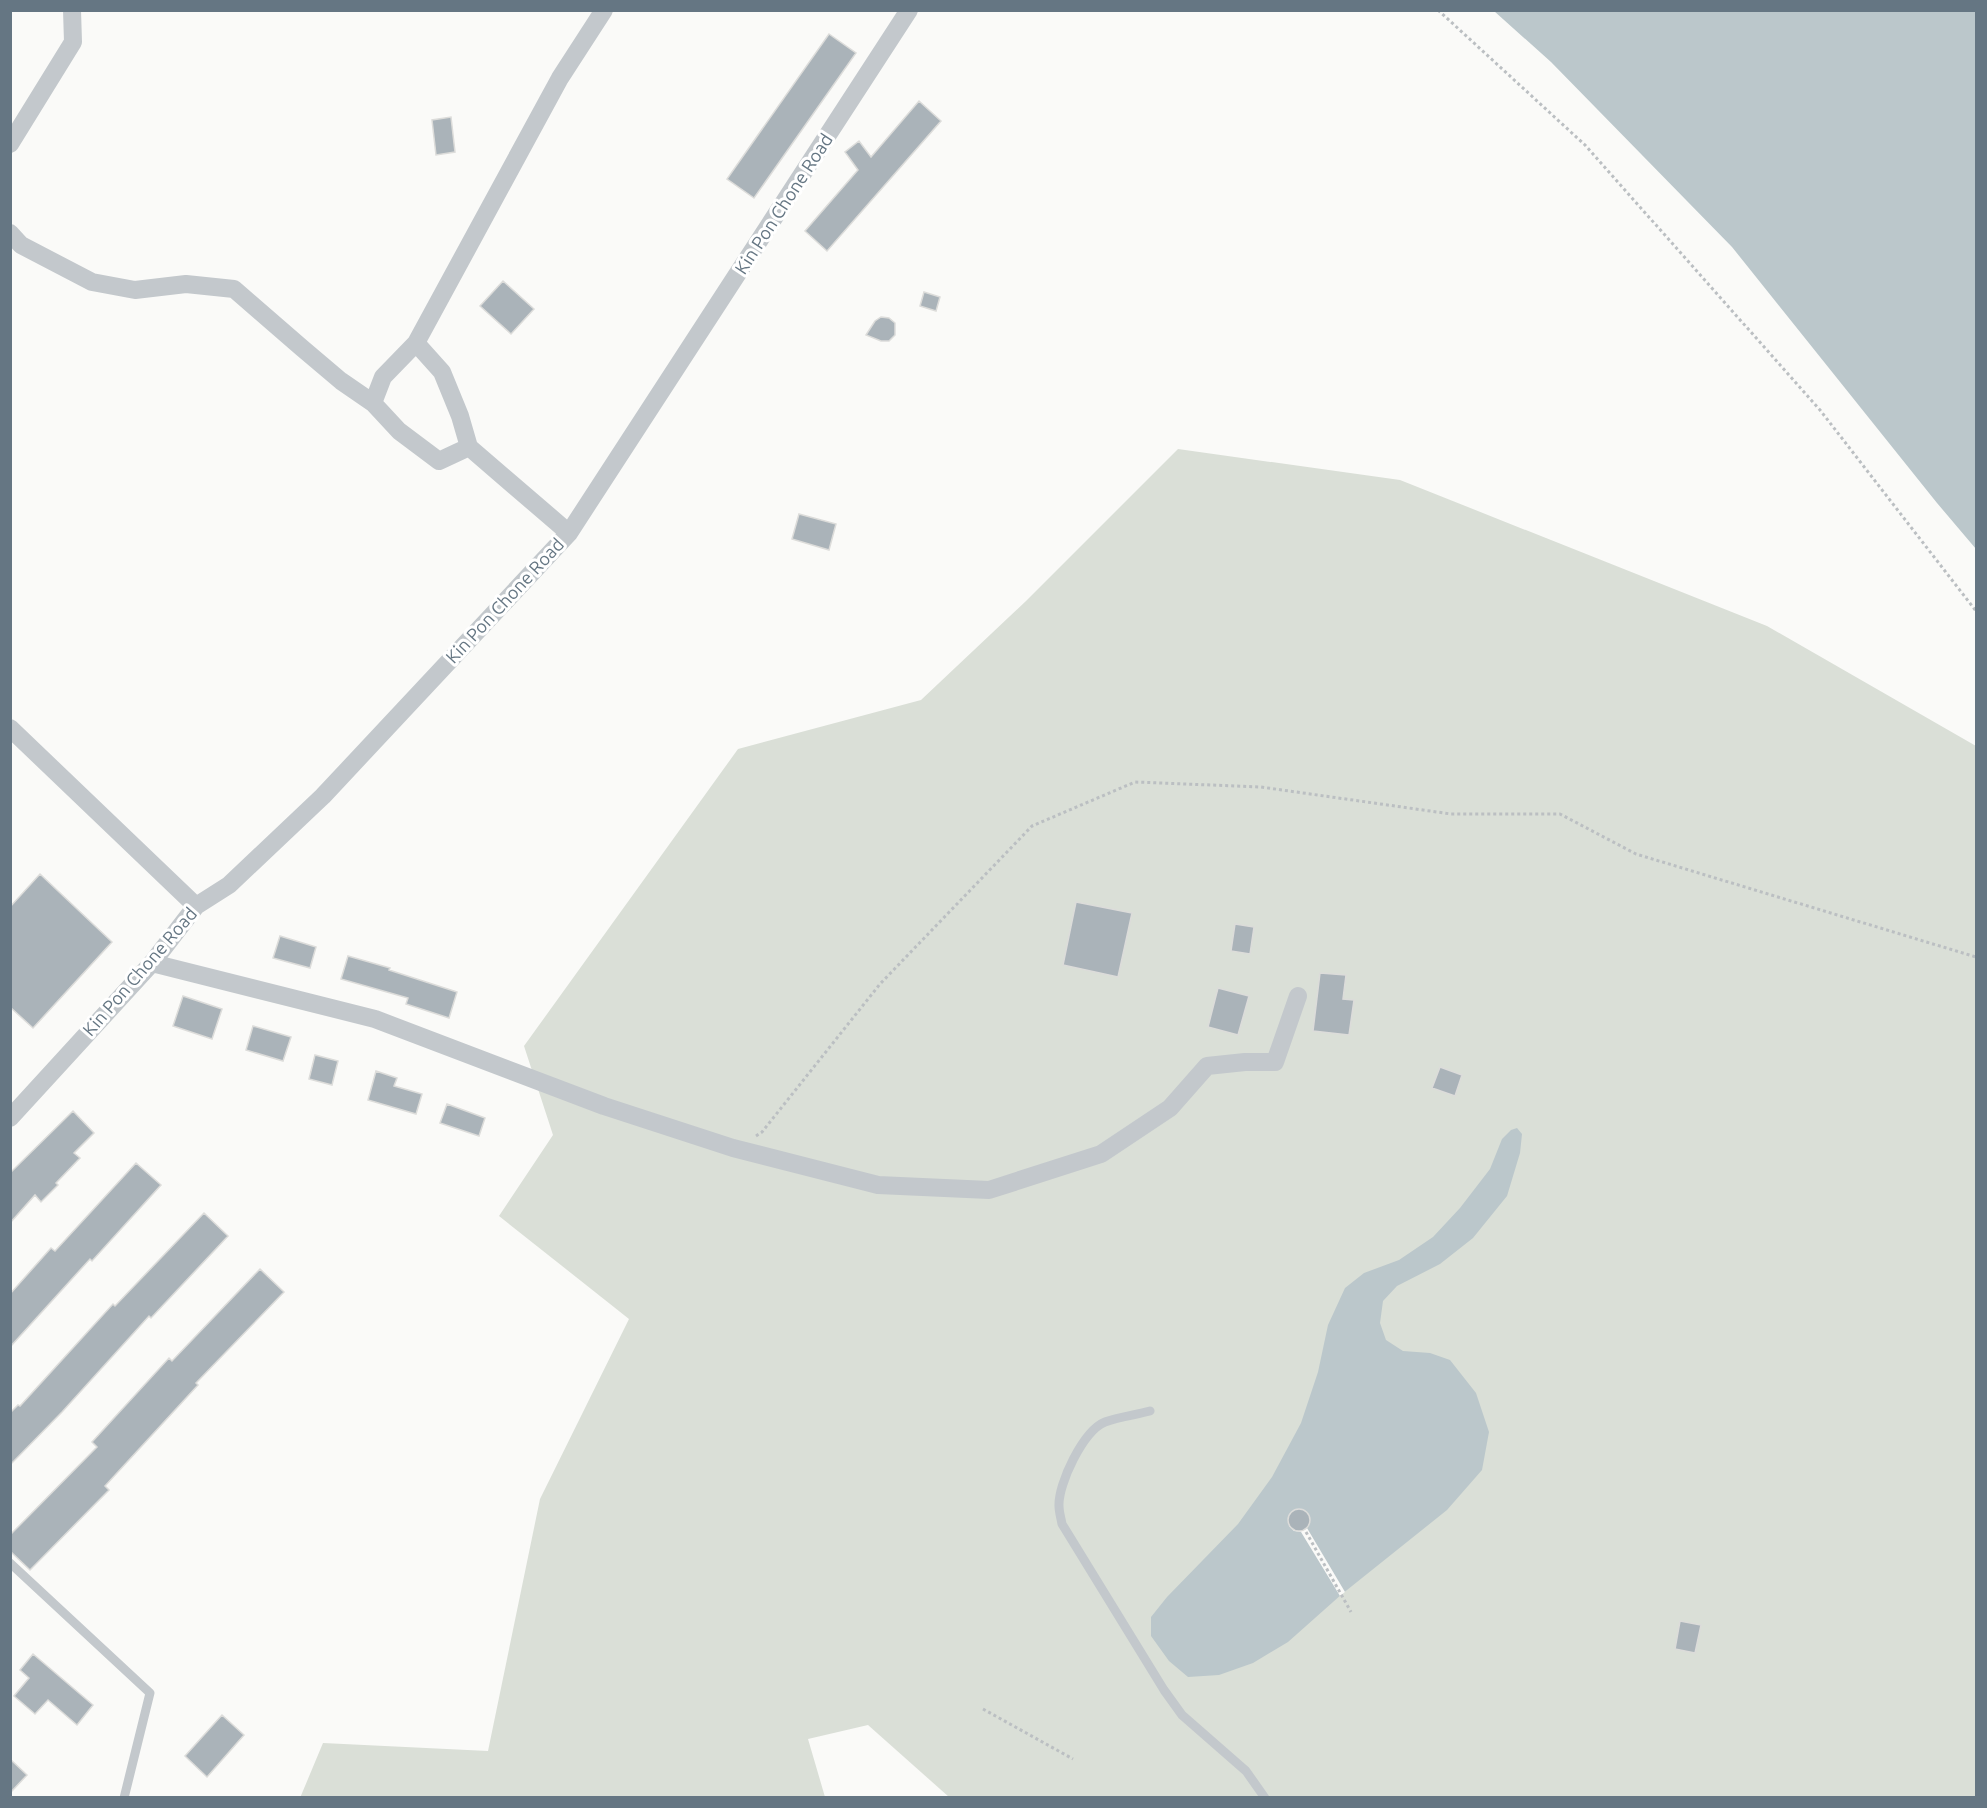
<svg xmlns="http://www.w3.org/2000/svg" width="1987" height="1808" font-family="Ubuntu,sans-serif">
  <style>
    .green { fill: #dadfd7 }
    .water { fill: #bbc7cb }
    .pier { fill: #fafaf8 }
    .building { fill: #aab3b9; stroke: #dcdcda; stroke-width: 1.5 }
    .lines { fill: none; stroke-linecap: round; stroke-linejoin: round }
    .path { stroke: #bbbfc2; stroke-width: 3; stroke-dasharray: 3 3; stroke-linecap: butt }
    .service { stroke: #c3c8cc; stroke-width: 9 }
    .minor { stroke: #c3c8cc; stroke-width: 18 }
    .labels { text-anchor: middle; stroke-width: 6; stroke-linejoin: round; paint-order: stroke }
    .street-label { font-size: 18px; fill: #657683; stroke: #fff }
  </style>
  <rect width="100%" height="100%" fill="#fafaf8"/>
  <!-- green -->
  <path class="green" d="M1178 449 1400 480 1767 626 1976 746V1797H949L868 1725 808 1739 825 1797 300 1798 323 1743 488 1751 540 1499 629 1319 499 1216 553 1135 524 1046 738 749 921 700 1026 601Z"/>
  <!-- water -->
  <path class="water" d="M1494 11H1976V549L1937 503 1732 247 1551 62Z
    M1517 1128 1522 1134 1520 1153 1507 1196 1473 1238 1440 1264 1397 1286 1383 1301 1380 1323 1386 1340 1403 1351 1430 1353 1450 1360 1476 1393 1489 1432 1482 1470 1447 1510 1342 1594 1288 1642 1253 1663 1219 1675 1188 1677 1169 1661 1151 1636V1617L1167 1597 1238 1524 1272 1477 1301 1423 1318 1372 1328 1325 1345 1288 1364 1273 1399 1260 1433 1237 1460 1208 1490 1169 1502 1139 1511 1130Z"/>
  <!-- pier -->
  <path class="pier" d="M1294 1510H1302L1308 1514 1310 1521 1307 1528 1345 1592 1340 1596 1301 1532 1294 1531 1289 1526V1515Z"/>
  <!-- building -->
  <path class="building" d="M829 34 856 53 754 198 727 179Z
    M919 101 941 121 827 251 805 231 858 170 845 152 859 141 871 157Z
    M451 117 455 152 436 155 432 120Z
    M503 281 534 309 511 334 480 306Z
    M924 292 940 297 936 311 920 306Z
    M881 317 889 318 895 323V335L889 341H881L866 335 875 321Z
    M799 514 836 524 829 550 792 539Z
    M40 874 112 942 33 1028 10 1007V907Z
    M1076 902 1132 913 1118 977 1063 965Z
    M1235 924 1254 927 1250 954 1231 951Z
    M280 936 316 947 310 968 273 958Z
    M348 956 390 968 389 970 457 992 449 1018 406 1004 408 998 341 979Z
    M1320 973 1346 975 1343 999 1354 1000 1349 1035 1313 1031Z
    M1218 988 1249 996 1238 1035 1208 1027Z
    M183 996 222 1009 212 1039 173 1026Z
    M253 1026 291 1037 283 1061 246 1050Z
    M315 1055 338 1061 332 1085 309 1079Z
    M1440 1067 1462 1075 1455 1096 1432 1088Z
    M376 1071 397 1078 394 1086 422 1094 416 1114 368 1100Z
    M447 1104 485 1118 479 1136 440 1123Z
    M73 1111 94 1133 74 1153 80 1158 56 1183 58 1185 41 1202 35 1195 10 1223V1173Z
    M136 1163 161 1185 92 1261 90 1259 10 1347V1294L51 1248 55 1251Z
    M204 1213 228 1236 151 1318 149 1316 62 1412 10 1465V1413L18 1405 20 1406 113 1304 115 1306Z
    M260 1269 284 1292 196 1383 198 1385 105 1486 109 1490 30 1570 10 1551V1535L97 1447 92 1442 169 1358 172 1361Z
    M1288 1520a11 11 0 1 1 22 0a11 11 0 1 1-22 0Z
    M1680 1621 1701 1625 1695 1653 1675 1649Z
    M33 1654 93 1705 77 1725 48 1700 35 1714 14 1696 29 1678 20 1670Z
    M222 1715 244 1735 207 1777 185 1756Z
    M10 1759 27 1775 10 1793Z"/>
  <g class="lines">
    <!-- path -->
    <path class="path" d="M1438 10 1585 145 1820 410 1976 611
      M756 1136 762 1132 880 984 1032 826 1135 782 1261 787 1451 814H1560L1636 854 1976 957
      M1306 1532 1351 1612
      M983 1709 1073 1759"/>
    <!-- service -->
    <path class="service" d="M1150 1411C1135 1415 1118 1417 1105 1422 1083 1431 1058 1484 1059 1506 1059 1512 1061 1518 1062 1524L1164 1690 1182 1715 1246 1771 1265 1798
      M10 1563 150 1693 124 1798"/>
    <!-- minor -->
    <path class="minor" d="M10 144 73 42 72 10
      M10 233 21 245 92 282 135 290 186 284 234 289 302 348 341 381 373 403
      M416 343 560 78 604 10
      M469 447 439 461 399 431 373 403 383 377 416 343 442 372 460 416 469 447 569 533
      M10 728 196 906
      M152 963 375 1019 604 1106 733 1148 878 1185 989 1190 1101 1154 1170 1108 1207 1066 1245 1062H1275L1298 996
      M10 1118 152 963 196 906 229 885 323 796 569 533 909 10"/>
  </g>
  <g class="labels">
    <!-- street labels -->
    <g class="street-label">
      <text transform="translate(784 204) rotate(-57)" y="6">Kin Pon Chone Road</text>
      <text transform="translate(505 601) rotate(-47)" y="6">Kin Pon Chone Road</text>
      <text transform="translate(140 972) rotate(-49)" y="6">Kin Pon Chone Road</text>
    </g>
  </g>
  <!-- border -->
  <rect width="1987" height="1808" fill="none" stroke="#657683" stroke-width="24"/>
</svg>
